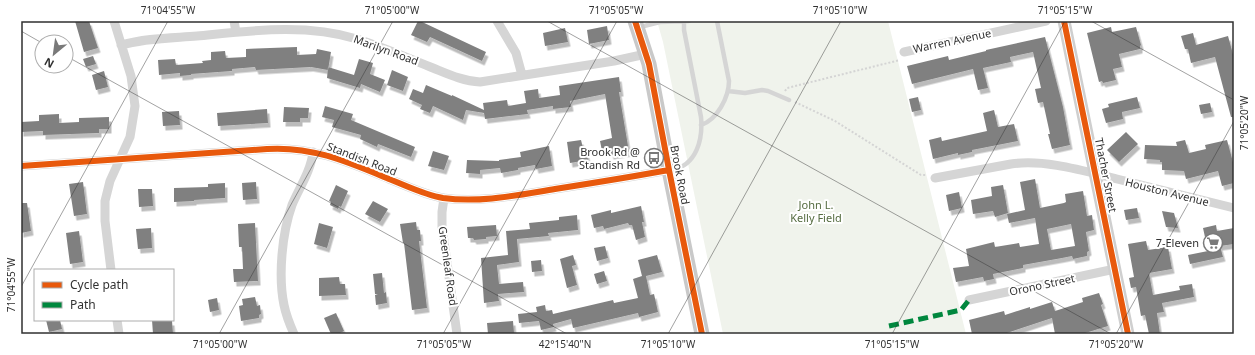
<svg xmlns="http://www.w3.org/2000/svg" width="1255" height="355" font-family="'Noto Sans',sans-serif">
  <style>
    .green { fill: #f0f3ec }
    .building { fill: #808080; fill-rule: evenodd; filter: url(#shadow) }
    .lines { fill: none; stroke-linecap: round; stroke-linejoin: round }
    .path { stroke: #d4d4d4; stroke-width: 2; stroke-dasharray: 2 2; stroke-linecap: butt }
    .lane { stroke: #d5d5d5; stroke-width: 4.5 }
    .street { stroke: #d5d5d5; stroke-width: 9 }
    .secondary { stroke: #cfcfcf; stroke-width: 13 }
    .primary { stroke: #c9c9c9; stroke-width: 15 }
    .quiet { stroke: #00873e; stroke-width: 5; stroke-dasharray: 10 5; stroke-linecap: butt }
    .cycleway-casing { stroke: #fff; stroke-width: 8 }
    .cycleway { stroke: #e8590c; stroke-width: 6 }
    .ticks { fill: none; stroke: #313131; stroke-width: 1; stroke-opacity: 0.45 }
    .labels { text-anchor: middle; stroke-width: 4; stroke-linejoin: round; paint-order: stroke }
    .street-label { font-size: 11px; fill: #313131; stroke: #fff }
    .poi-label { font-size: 11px; fill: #313131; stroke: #fff; text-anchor: end }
    .park-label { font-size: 11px; fill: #556c40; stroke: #fff }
    .neatline { fill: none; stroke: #313131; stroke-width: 1.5 }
    .ticks-label { font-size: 10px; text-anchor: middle; fill: #313131 }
  </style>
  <defs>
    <filter id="shadow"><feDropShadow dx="2.5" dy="4.5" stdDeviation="0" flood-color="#0004"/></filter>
  </defs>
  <rect width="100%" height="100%" fill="#fff"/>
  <!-- green -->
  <path class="green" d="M657 21H888L966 334H723L663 42Z"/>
  <!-- building -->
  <path class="building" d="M75 21H89L98 48 84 52Z
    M418 21H420L486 52 482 61 430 37 427 42 411 35Z
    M607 26 609 40 589 44 587 30Z
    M1111 27 1112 32 1136 27 1141 45 1140 46V49L1119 54 1122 67 1113 69 1116 80 1103 83 1102 81 1099 82 1087 33Z
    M565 28 568 42 545 46 543 33Z
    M1193 33 1196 45 1228 36 1234 58V117H1231L1215 57 1191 63 1188 49H1185L1181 36Z
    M1045 37 1063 107 1070 145 1052 149 1048 134H1050L1043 102 1038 103 1035 89 1041 88 1033 52 1010 57 1011 62 983 68 988 88 978 90 973 69 912 84 907 66 948 56 949 60 986 51V50Z
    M297 47V55L316 54 317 49 331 52 328 70 311 67 256 70 255 67 232 69V71L191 74V75L180 76V73L159 75 158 60 175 59 176 65 203 63 202 61 211 60V52L225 51 226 58 246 57V49Z
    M93 56 96 64 86 67 83 59Z
    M359 59 373 63 370 74 385 80 380 92 361 84 360 88 327 78 328 67 354 75Z
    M392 70 408 77 403 91 387 85Z
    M104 71 108 87 96 90 92 75Z
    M619 77 621 92H619L629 152 611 155 610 150 602 151 600 141 612 138 605 94 570 101 571 107 553 109V106L527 110 528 114 485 119 484 113 466 110 463 120 433 106 430 113 420 109 422 105 409 99 413 89 423 93 426 85 452 96V95L484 110 483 103 507 100 508 106 526 103 524 91 538 89 539 98 560 95 559 86Z
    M918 97 921 110 912 112 909 99Z
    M1137 97 1140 108 1122 112 1123 119 1106 123 1102 109 1109 107 1108 104Z
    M1210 103 1212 112 1201 114 1199 105Z
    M325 106 353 114 351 120 415 147 411 157 378 144 377 147 360 139 361 135 332 127 334 120 322 117Z
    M284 107 309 108 308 118H300V122H283Z
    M267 109 268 123 218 126 217 113Z
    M994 110 998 127 1014 124 1018 141 972 150V152L958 155V153L933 159 929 140 941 137 942 141 987 131 983 113Z
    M179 111 180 125 163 126 162 112Z
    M59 114V123L79 122V118L109 117V129H99V133L43 135V131L21 132V122L39 121V115Z
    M1126 132 1138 144 1119 162 1107 150Z
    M581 140 583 148H586L588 160 570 163 567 142Z
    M1185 140 1189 153 1206 149 1205 145 1227 140 1234 166V183L1222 186 1218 171 1186 179 1184 171 1162 170V162H1160V160L1144 159 1145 145 1177 146 1176 142Z
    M549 146 552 166 536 169 535 165 518 168V170L501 173 500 168 480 170V174L466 173 467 160 499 161V160L521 157 520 152Z
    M433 151 449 156 444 170 428 166Z
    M1035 179 1040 208 1064 203 1066 202 1065 194 1083 191 1087 216 1092 215 1094 230 1086 232 1089 251 1087 252V256L1073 259 1072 256 1062 258 1023 265V268L993 274 994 279 984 281 983 277 956 282 953 268 969 266 966 249 994 242 995 247 1019 243 1020 247 1039 244 1035 218 1009 223 1007 214 1025 210 1020 182ZM1071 224 1075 246 1051 250 1047 229Z
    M83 182 87 214 74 216 69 184Z
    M256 182 257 199 243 200 242 183Z
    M225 183V198L194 200V201L174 202V188L208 187V184Z
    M336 185 348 191 341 207 339 206 338 209 330 205 331 202 329 201Z
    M1003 185 1008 213 995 217 993 211 973 214 971 200 992 196 991 187Z
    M138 189H152L153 206 139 207Z
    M959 192 962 208 949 211 946 195Z
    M373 201 388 209 380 222 365 214Z
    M21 203H27L31 231 21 233Z
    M641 206 644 222H642L645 237 636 240 632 225H629L628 223 604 229 603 226 594 228 591 215 611 210V213Z
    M1137 208 1139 218 1126 220 1124 210Z
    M1162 211 1174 213 1178 228 1166 227Z
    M577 215 578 230 548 233 549 236 517 239 519 262 497 265 499 284 523 282 524 292 498 294 499 301 484 303 481 258 508 255 506 231 530 229 529 223 559 220V217Z
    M416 222 417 230H420L421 241H419L427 308 412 310 404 243H403L400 224Z
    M255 223 258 281 234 282 233 269H243L242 247H239L238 224Z
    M319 223 333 227 327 248 314 244Z
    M496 225 497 236 486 237V239L474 240 473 238H468L467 227Z
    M1216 225 1217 231 1234 228V244L1220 246 1223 257 1190 264 1188 255 1208 251 1203 228Z
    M151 228 152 248 138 249 136 229Z
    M79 231 83 262 70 264 66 233Z
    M1146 241 1148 250 1168 247 1172 269 1149 273 1153 295 1180 290 1179 286 1192 284 1194 297 1162 303 1164 312 1157 313 1160 334H1149L1145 315 1141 316 1136 287 1131 288 1129 278 1134 277 1128 244Z
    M605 246 608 258 597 261 594 248Z
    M573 255 576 265 572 266 577 285 567 288 560 259Z
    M657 255 662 272 646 276 650 295 654 294 658 312 639 317 638 313 573 328 571 319 553 324 554 327 541 330 539 321 519 323 518 314 537 312 536 307 545 305 546 311 552 310 553 314 613 300 614 303 638 298 633 279 642 276 638 260Z
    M541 260 542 271 532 272 531 261Z
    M604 271 607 281 597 284 594 274Z
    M382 273 384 293 386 292 387 303 376 305 375 295 378 294H375L373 274Z
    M339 277 340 284H345L346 295 319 296V278Z
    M1099 293 1103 304 1101 305 1108 326 1082 334H1055L1052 318 1004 334H972L969 320 1004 311 1005 315 1030 307V309L1052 302 1055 311 1083 302 1082 298Z
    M255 297 257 306 260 305 261 314 259 315V318L241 321 239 306 243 305 242 299Z
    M217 298 219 310 210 312 208 300Z
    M336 313 344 331 338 334H331L324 318Z
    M46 320H60L62 329 49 332Z
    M152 320 172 321 173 334H153Z
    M513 321 514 333 488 334 487 323Z"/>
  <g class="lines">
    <!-- path -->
    <path class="path" d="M785 91 787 88 900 60
      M795 102 835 121 921 175H927"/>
    <!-- lane -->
    <path class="lane" d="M640 27 660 22 689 21
      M728 91 745 93 762 90 768 91 789 100
      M701 125C717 120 729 97 729 81L717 21
      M672 170C697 165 703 139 701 117L684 30V21"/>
    <!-- street -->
    <path class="street" d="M234 21 236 32
      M497 21 516 53 522 75
      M121 45C146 38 172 38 197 36 249 31 305 23 357 39 383 47 408 58 433 68 448 74 463 81 480 82L614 61 646 54
      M904 52 1046 21
      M21 166 267 149C312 146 348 162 389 179 407 186 425 195 443 198 481 203 518 195 555 189 593 183 631 177 669 170
      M935 178 1011 164C1045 159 1084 171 1117 179 1156 189 1195 198 1234 208
      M444 198 442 212V227L457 334
      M111 270 105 221V201L110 181 130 137 135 106 131 76 114 21
      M969 300 1115 269
      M117 320 119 334
      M294 334C290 325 286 315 284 305 278 276 282 233 292 205 299 188 311 171 313 152"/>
    <!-- secondary -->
    <path class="secondary" d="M1064 21 1128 334"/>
    <!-- primary -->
    <path class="primary" d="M635 21 649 64 669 170 702 334"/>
    <!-- quiet -->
    <path class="quiet" d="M889 326 961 310 969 300"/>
    <!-- cycleway casing -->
    <g class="cycleway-casing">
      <path id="cycleway" d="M635 21 649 64 669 170 702 334
        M1064 21 1128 334
        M21 166 267 149C312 146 348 162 389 179 407 186 425 195 443 198 481 203 518 195 555 189 593 183 631 177 669 170"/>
    </g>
    <!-- cycleway -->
    <use href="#cycleway" class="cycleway"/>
  </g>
  <!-- ticks -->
  <path class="ticks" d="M547 21 1111 334M1091 21 1234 100M21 31 42 43M66 56 567 334M21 287 168 21M21 333 22 334M219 334 393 21M443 334 617 21M668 334 841 21M892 334 1065 21M1116 334 1234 121"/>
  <!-- icons -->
  <defs>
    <g id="bus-ring" transform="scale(1)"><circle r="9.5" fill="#fff" stroke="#797979" stroke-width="1.5"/><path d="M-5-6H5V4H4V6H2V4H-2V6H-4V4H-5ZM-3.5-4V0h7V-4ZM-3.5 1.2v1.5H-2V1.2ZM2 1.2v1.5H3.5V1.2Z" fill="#797979"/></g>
    <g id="supermarket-ring" transform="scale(1)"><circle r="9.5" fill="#fff" stroke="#797979" stroke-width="1.5"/><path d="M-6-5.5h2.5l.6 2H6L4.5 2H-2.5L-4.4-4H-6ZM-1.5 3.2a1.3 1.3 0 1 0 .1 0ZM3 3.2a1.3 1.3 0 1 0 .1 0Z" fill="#797979"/></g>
  </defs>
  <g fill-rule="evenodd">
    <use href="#bus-ring" x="654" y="158"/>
    <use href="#supermarket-ring" x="1213" y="243"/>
  </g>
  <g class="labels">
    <!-- street labels -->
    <g class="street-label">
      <text transform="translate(952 41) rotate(-12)" y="4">Warren Avenue</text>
      <text transform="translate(386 50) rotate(20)" y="4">Marilyn Road</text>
      <text transform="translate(362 159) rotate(21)" y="4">Standish Road</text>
      <text transform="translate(680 175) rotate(79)" y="4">Brook Road</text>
      <text transform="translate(1106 175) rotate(79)" y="4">Thacher Street</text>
      <text transform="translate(1167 192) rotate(14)" y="4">Houston Avenue</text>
      <text transform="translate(448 266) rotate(82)" y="4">Greenleaf Road</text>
      <text transform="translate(1042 285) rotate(-12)" y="4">Orono Street</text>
    </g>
    <!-- poi labels -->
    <g class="poi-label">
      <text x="640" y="156">Brook Rd @<tspan x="640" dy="13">Standish Rd</tspan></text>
      <text x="1199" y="247">7-Eleven</text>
    </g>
    <!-- park labels -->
    <g class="park-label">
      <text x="816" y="209">John L.<tspan x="816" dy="13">Kelly Field</tspan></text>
    </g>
  </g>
  <!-- border -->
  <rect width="1255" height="355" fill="none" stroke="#ffffff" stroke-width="44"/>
  <!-- legend -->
  <rect x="34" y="269" width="140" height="52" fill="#ffffff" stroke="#adadad"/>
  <rect x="42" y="282" width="20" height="6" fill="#e8590c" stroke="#adadad"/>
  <text x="70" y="289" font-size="12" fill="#313131">Cycle path</text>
  <rect x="42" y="302" width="20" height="6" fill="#00873e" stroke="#adadad"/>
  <text x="70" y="309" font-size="12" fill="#313131">Path</text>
  <!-- north arrow -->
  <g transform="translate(54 54) rotate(209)"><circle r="19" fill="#ffffff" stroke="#adadad"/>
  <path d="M0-3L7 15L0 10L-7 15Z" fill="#797979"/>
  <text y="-6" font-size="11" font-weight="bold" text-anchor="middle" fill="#313131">N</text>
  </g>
  <rect x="22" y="22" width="1211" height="311" class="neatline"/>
  <g class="ticks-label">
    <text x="168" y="14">71°04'55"W</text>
    <text x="392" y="14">71°05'00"W</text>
    <text x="616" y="14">71°05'05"W</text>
    <text x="840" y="14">71°05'10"W</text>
    <text x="1065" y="14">71°05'15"W</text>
    <text transform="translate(1244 123) rotate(-90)" y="4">71°05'20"W</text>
    <text transform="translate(11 285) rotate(-90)" y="4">71°04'55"W</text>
    <text x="220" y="348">71°05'00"W</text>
    <text x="444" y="348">71°05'05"W</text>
    <text x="565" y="348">42°15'40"N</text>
    <text x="668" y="348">71°05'10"W</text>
    <text x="892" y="348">71°05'15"W</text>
    <text x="1116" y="348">71°05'20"W</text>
  </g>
</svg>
